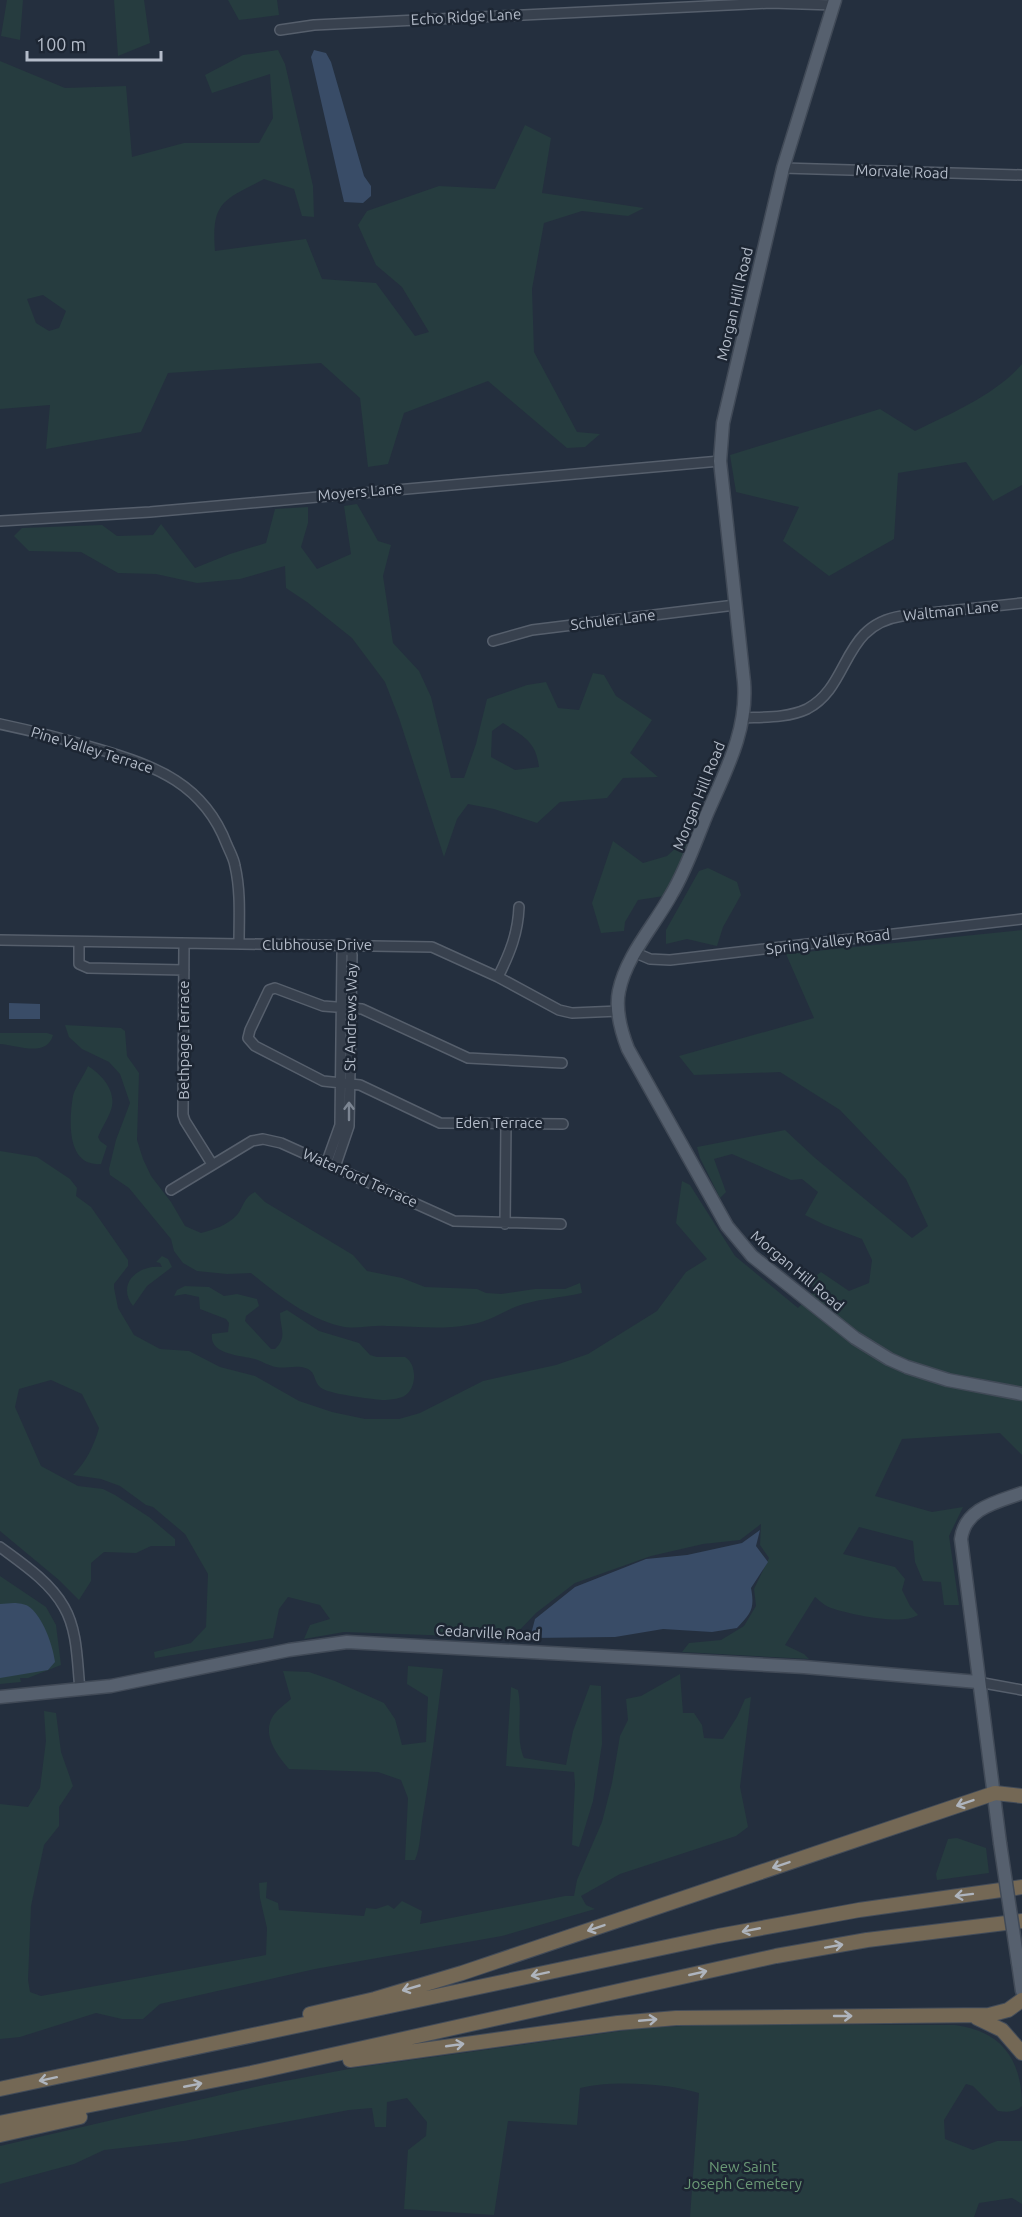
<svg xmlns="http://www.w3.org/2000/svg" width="1022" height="2217" font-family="Ubuntu,sans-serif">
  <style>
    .green { fill: #263c3f; fill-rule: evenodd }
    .water { fill: #394c67 }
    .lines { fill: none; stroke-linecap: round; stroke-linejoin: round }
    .minor-casing { stroke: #565f6c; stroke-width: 12 }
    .major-casing { stroke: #414a57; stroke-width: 15 }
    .highway-casing { stroke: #434c59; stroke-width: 16 }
    .minor { stroke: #38414e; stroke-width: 9 }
    .major { stroke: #56606e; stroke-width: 12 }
    .highway { stroke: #746855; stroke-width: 14 }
    .major-bridge-casing { stroke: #414a57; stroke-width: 15; stroke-linecap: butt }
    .major-bridge { stroke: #56606e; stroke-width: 12 }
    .oneway { stroke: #7c8592 }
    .oneway2 { stroke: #aeb4bd }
    .labels { text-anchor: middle; stroke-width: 5; stroke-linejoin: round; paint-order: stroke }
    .street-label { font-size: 15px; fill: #b4bcc9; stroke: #1d2633 }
    .park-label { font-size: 15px; fill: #6b9a76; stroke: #1d2633 }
  </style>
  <rect width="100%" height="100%" fill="#242f3e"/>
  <!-- green -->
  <path class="green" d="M7 0H23L20 40 1 36Z
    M114 0H144L150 43 118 56Z
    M228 0H277L279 15 239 20Z
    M278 50 285 64 313 186 314 217 302 216 294 189 264 179C224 200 211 201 215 251L306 239 322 279 376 283 415 336 429 332 402 287 376 265 358 225 367 211 439 186 495 189 525 125 551 138 542 193 644 208 628 216 582 211 544 223 532 289 534 352 577 432 600 434 585 447 567 448 488 381 404 413 388 464 368 467 360 398 321 363 168 373 141 432 46 449 50 405 0 409V61L65 88 126 86 132 157 184 143H259L273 118 270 74 212 93 205 75 243 55ZM43 295 66 311 59 328 49 331 36 323 27 299Z
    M1022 364V485L993 501 966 462 898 473 894 539 829 576 783 541 799 507 736 492 730 455 880 409 915 431C950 414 997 394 1022 364Z
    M357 504 378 541 391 545 383 576 393 643 419 671 431 697 451 778H464L476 744 487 699 527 685 546 682 558 708 579 710 593 673 604 675 616 696 652 720 630 753 658 777 623 778 607 798 560 802 537 823 494 809 468 804 457 819 444 857 399 718 385 682 352 638 307 602 286 588 285 566 240 579 197 583 156 574 118 573 81 552 29 551 14 536 22 528 102 525 117 536 153 535 161 524 195 568 230 554 266 543 275 509 308 507V523L301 547 317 569 351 554 344 506ZM503 723C523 736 536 741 539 767L515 770 491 757 492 731Z
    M697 803 704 806 677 874 664 896 638 900 625 922 624 931 601 933 592 903 613 841 643 863 667 856 688 837Z
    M708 868 737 882 741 895 723 927 717 946 687 939 666 944V930L699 871Z
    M1022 930V1455L1000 1433 902 1439 875 1496 932 1512 963 1507 949 1536 959 1605H944L941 1582 923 1581 915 1562 913 1541 859 1527 843 1554 895 1567 905 1579 902 1590 910 1606 918 1615C902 1626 849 1614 831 1608 825 1606 820 1601 815 1597L785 1645 804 1654 809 1659 682 1652 689 1643 721 1640 744 1626 756 1606 754 1589 769 1558 760 1545 761 1524 740 1540 703 1544 651 1556 575 1583 536 1613 512 1638 344 1632 304 1639 310 1625 330 1619 320 1605 288 1597 279 1609 273 1638 155 1658 154 1652 191 1643 206 1627 208 1574 185 1534 153 1507 146 1505 120 1486 101 1479 73 1475C86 1462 94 1446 99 1428L82 1394 51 1380 19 1389 15 1407 41 1466 78 1486 103 1489 115 1495 149 1517 175 1539V1546H151L136 1553 104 1552 91 1563V1581L79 1600 59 1580 0 1531V1151L37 1157 70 1179 77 1188 76 1196 91 1207 128 1260V1266L114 1284V1288L118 1308 134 1335 160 1349 189 1351 220 1367 255 1376 299 1401 332 1412 365 1419H399L420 1413 483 1381 556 1365 588 1354 657 1311 686 1272 707 1259 676 1223 682 1181 690 1185 735 1256 798 1308 812 1293 813 1278 821 1272 849 1291 869 1283 872 1260 862 1239 825 1225 805 1215 818 1192 802 1179 791 1180 732 1154 714 1159 726 1192 720 1198 700 1158 697 1147 785 1130 815 1158 912 1238 928 1226 906 1179 840 1110 780 1072 694 1075 679 1056 814 1018 786 954Z
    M65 1025 121 1028 125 1031 127 1056 139 1073 137 1140 143 1159 151 1176 171 1202 185 1226 201 1233C213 1230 228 1225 237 1215 244 1206 244 1197 255 1192L265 1202 353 1255 367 1271 402 1278 425 1287 477 1289 486 1293 501 1294 535 1289H565L580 1283 582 1293C560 1298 535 1299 515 1307 499 1314 485 1323 468 1325 441 1330 413 1326 386 1326 372 1325 354 1330 340 1326 307 1318 277 1294 251 1273L227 1274 197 1271 183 1263 174 1251 171 1239 129 1188 110 1175 109 1169 116 1140 130 1103 120 1074 109 1062 82 1049 69 1037Z
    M0 1033H47L53 1035C47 1058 17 1045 0 1044Z
    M88 1066C101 1074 115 1089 112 1106 110 1116 102 1127 98 1137L100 1141 107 1146 101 1164C66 1167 69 1120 73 1096 75 1087 84 1076 88 1066Z
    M162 1256 168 1259 172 1267 147 1286 133 1306C116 1284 138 1264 162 1267L160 1263 156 1262Z
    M185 1286 209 1287 224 1296 237 1294 257 1299 259 1306 246 1316 245 1321 271 1349H275C288 1337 280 1328 280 1313L287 1310 319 1331 359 1343 370 1355 377 1357H405C416 1363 417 1384 408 1393 403 1399 390 1400 382 1400 372 1399 326 1394 320 1387 314 1382 316 1373 308 1369 298 1364 286 1369 276 1367 269 1366 262 1361 255 1359 241 1355 209 1355 212 1334L228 1332 229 1323 226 1319 200 1309 199 1297 185 1294 174 1296 177 1290Z
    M0 1576 46 1607 56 1625 61 1665 28 1678H20L21 1682 0 1684Z
    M408 1666 443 1669C437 1718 431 1767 423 1815 420 1831 421 1846 415 1860H405L408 1798 401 1780 378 1772 289 1769C278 1756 261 1735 273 1716 277 1710 285 1704 291 1699L283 1671 309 1672 335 1681 384 1703 395 1719 402 1745 426 1742 428 1697 407 1684Z
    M680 1674 683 1713H694L702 1725 704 1738 723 1739 737 1717 745 1699 751 1697 740 1787 748 1827 736 1836 620 1874 581 1896 586 1905 595 1909 502 1936 315 1969 160 2004 143 2019H122L96 2013 20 2037 0 2039V1804L28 1807 40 1788 46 1741 44 1711 56 1713 61 1752 73 1786 59 1807V1826L44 1845 31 1906 28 1980 30 1992 41 1996 266 1955 267 1928 260 1898 259 1883 267 1882 266 1898 278 1903 279 1910 364 1916 366 1908 376 1909 388 1905 394 1909 402 1901 422 1911 420 1924 565 1896H574L577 1880 602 1822 612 1783 620 1736 628 1720 626 1699 641 1696Z
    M590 1685 601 1686 602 1744 593 1801 579 1847 572 1845 575 1784 574 1772 506 1766 511 1687 518 1690C523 1713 515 1737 524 1758L566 1765 573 1731Z
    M957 1838 986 1848 989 1873 937 1880 936 1874 948 1839Z
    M721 2024 955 2025C1002 2031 1022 2060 1022 2106 1015 2113 1006 2112 998 2111L973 2086 966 2084 944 2120 945 2139 973 2150 997 2141H1022V2204L1012 2198 979 2203 974 2217H690L699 2093C667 2083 612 2080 580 2088L577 2125 508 2121 494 2215 404 2209 408 2150 426 2136 427 2122 407 2098 387 2102 386 2127H375L372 2108 349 2110 184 2141 104 2150 74 2164 0 2184V2146L264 2085 354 2068 643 2028Z"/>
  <!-- water -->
  <path class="water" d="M314 50 326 53 331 62 364 176 371 186V196L363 203 344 202 311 57Z
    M9 1003 40 1004V1019H9Z
    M760 1530 756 1546 768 1562 751 1588C755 1609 751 1613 737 1628L712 1632 663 1629 615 1637 530 1638 535 1619 575 1587 646 1559 687 1555 742 1543Z
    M14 1603C18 1603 25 1604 28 1606 43 1616 53 1646 55 1662L48 1670 0 1678V1604Z"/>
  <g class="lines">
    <!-- minor casing -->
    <g class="minor-casing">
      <path id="minor" d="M280 30 314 25 771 3 834 5
        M783 168 1022 175
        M0 521 150 512 720 461
        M493 641 532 630 735 605
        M743 718C764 717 788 718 807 709 851 686 841 625 902 616L1022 603
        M0 724C33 731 65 739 98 749 156 766 204 784 227 845 230 852 234 859 235 866 241 892 239 919 239 944
        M0 940 432 947 498 977 559 1010 572 1013 619 1011
        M79 943V964L88 968 184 970
        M184 944 183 1115 185 1121 212 1164
        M636 953 650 959 670 960 1022 919
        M498 977C510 953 518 933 519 907
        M562 1063 468 1058 362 1009 323 1006 275 988 269 990 250 1030 248 1038 255 1046 323 1081 360 1085 440 1123 563 1124
        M326 1164 340 1125 342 954 348 944
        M335 1167 349 1126 352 955 348 944
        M171 1190 252 1141 263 1139 281 1143 454 1221 561 1224
        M505 1224 506 1123
        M0 1547C23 1564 50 1582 64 1607 78 1631 77 1663 80 1689
        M978 1682 1022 1690"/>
    </g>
    <!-- major casing -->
    <g class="major-casing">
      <path id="major" d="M835 0 783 168 723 423 720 461 744 682C748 731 725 772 706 816 695 843 686 870 671 895 654 926 626 956 619 991 615 1010 621 1031 628 1049L727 1226 752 1256 855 1338 889 1359 907 1367 948 1380 1022 1394
        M0 1697 111 1686 289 1650 347 1642 804 1667 978 1682
        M1000 1843 961 1539C965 1508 997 1502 1022 1493
        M1018 1963 1022 1991"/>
    </g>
    <!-- highway casing -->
    <g class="highway-casing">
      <path id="highway" d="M310 2014 375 1999 462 1973 995 1793 1022 1796
        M977 2018 1002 2030 1022 2053
        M350 2060 618 2023 676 2018 989 2015 1008 2010 1022 2000
        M0 2089 718 1936 859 1910 1022 1887
        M0 2123 251 2073 776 1956 867 1940 1022 1921
        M0 2135 80 2117"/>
    </g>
    <!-- minor -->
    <use href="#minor" class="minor"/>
    <!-- major -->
    <use href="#major" class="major"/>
    <!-- highway -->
    <use href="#highway" class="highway"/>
    <!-- major-bridge casing -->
    <g class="major-bridge-casing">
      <path id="major-bridge" d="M1000 1843 1018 1963"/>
    </g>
    <!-- major-bridge -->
    <use href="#major-bridge" class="major-bridge"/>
  </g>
  <!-- one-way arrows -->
  <defs><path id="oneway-shaft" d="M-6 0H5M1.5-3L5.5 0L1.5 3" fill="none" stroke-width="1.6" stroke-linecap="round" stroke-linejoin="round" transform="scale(1.5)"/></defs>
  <use class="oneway" href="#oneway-shaft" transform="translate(349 1111) rotate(-90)"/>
  <g class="oneway2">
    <use href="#oneway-shaft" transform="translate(965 1803) rotate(161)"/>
    <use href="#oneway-shaft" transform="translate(781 1865) rotate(161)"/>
    <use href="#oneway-shaft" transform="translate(964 1895) rotate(173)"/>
    <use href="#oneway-shaft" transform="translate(596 1928) rotate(161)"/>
    <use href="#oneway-shaft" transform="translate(751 1930) rotate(169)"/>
    <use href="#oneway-shaft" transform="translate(834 1946) rotate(-10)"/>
    <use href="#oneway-shaft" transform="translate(698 1973) rotate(-13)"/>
    <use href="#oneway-shaft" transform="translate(540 1974) rotate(168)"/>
    <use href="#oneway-shaft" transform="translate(411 1988) rotate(164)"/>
    <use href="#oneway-shaft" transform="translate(843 2016)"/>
    <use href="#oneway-shaft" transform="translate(648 2020) rotate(-5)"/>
    <use href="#oneway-shaft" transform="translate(455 2045) rotate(-8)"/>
    <use href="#oneway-shaft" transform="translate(48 2079) rotate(168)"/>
    <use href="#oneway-shaft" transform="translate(193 2085) rotate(-11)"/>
  </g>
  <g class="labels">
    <!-- street labels -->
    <g class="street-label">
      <text transform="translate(466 17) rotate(-3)" y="5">Echo Ridge Lane</text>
      <text transform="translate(902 172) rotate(2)" y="5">Morvale Road</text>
      <text transform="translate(735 304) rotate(-77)" y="5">Morgan Hill Road</text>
      <text transform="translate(360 492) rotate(-5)" y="5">Moyers Lane</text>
      <text transform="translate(951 611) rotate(-6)" y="5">Waltman Lane</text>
      <text transform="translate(613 620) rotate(-7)" y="5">Schuler Lane</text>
      <text transform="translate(92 750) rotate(17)" y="5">Pine Valley Terrace</text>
      <text transform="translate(699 796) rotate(-68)" y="5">Morgan Hill Road</text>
      <text transform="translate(828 942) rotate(-7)" y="5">Spring Valley Road</text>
      <text x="317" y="950">Clubhouse Drive</text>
      <text transform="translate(351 1017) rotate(-89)" y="5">St Andrews Way</text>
      <text transform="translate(184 1040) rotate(-90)" y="5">Bethpage Terrace</text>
      <text x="499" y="1128">Eden Terrace</text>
      <text transform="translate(360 1178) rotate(24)" y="5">Waterford Terrace</text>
      <text transform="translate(797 1271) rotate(40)" y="5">Morgan Hill Road</text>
      <text transform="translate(488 1633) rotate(3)" y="5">Cedarville Road</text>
    </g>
    <!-- park labels -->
    <g class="park-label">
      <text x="743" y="2172">New Saint<tspan x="743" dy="17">Joseph Cemetery</tspan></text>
    </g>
  </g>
  <!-- scale -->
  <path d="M27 51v9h134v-9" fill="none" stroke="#b4bcc9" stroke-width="3"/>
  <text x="36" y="51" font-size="18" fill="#b4bcc9" stroke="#1d2633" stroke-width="4.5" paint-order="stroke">100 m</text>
</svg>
